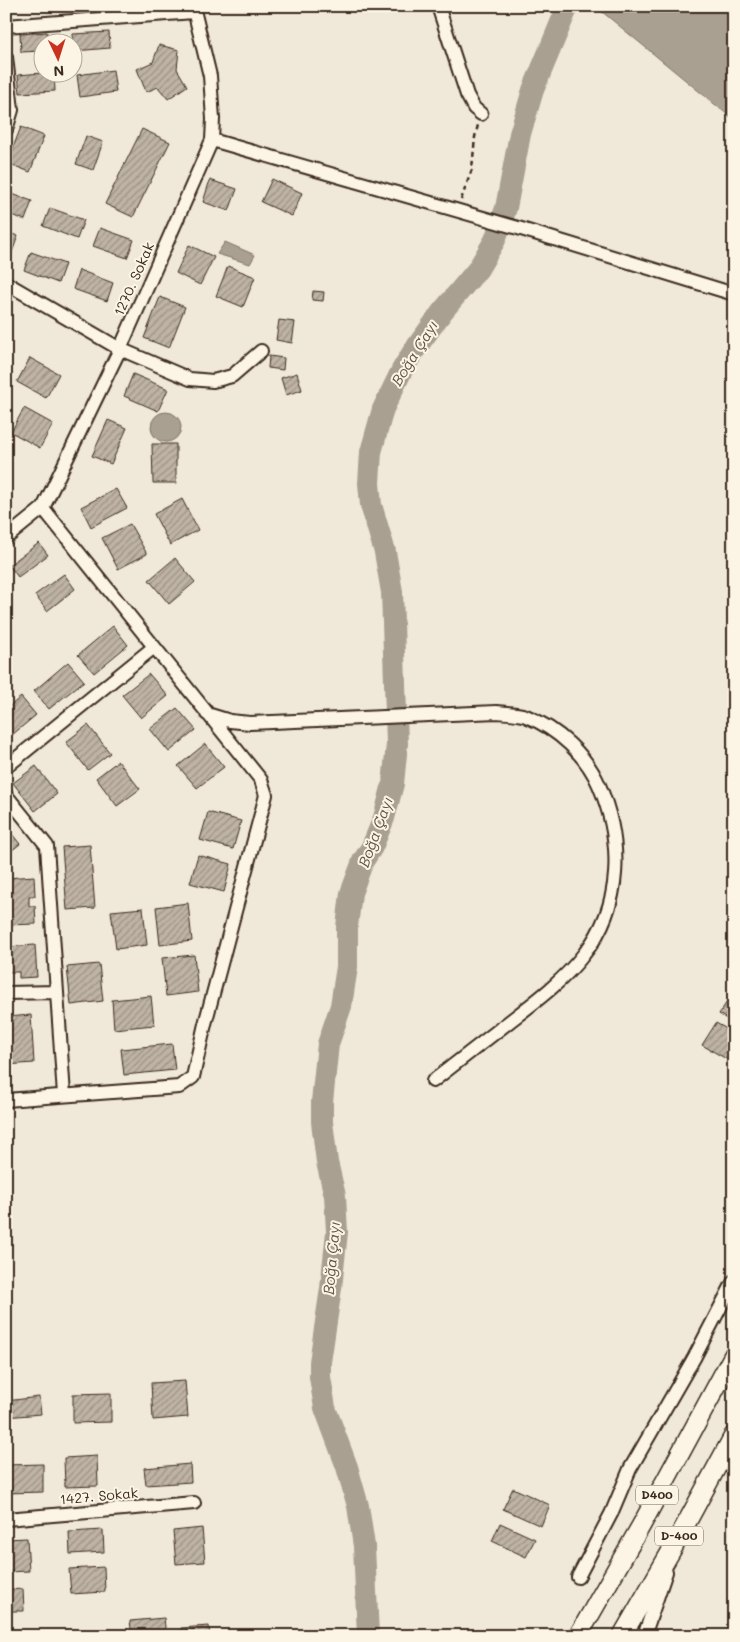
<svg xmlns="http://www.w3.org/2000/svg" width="740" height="1642" font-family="Mali,sans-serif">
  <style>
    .water { fill: #aaa091; stroke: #7e7163 }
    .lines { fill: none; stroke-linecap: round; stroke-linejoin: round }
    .river { stroke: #aaa091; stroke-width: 22 }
    .building { fill: url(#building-hatch); stroke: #3b2a1e }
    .minor-casing { stroke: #3b2a1e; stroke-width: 16 }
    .highway-casing { stroke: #3b2a1e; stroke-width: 21 }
    .path { stroke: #3b2a1e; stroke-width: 2.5; stroke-dasharray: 5 4; stroke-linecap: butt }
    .minor { stroke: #fcf5e5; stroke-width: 12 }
    .highway { stroke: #fcf5e5; stroke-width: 18 }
    .labels { text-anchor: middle; stroke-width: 4; stroke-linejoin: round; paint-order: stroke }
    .shield { fill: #fcf5e5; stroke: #75675a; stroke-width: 1 }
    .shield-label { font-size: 12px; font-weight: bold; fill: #3b2a1e }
    .street-label { font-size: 14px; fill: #3b2a1e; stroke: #fcf5e5 }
    .water-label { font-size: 15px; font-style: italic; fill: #625346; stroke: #fcf5e5 }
  </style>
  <defs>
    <pattern id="building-hatch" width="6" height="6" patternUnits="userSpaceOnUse" patternTransform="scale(1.25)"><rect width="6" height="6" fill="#beb3a4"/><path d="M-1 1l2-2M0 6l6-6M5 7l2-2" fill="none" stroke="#9c9285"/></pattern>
  </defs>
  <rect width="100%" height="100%" fill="#f0e9d9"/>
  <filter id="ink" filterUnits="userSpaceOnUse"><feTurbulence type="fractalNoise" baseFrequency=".02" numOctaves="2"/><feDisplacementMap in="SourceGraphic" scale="10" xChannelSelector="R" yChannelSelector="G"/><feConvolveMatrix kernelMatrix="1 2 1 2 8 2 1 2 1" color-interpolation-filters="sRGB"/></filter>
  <g filter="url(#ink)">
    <!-- water -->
    <path class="water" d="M595 6H734V120Z
      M225 242 255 255 250 264 217 254Z
      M151 427a15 15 0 1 1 30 0a15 15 0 1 1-30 0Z"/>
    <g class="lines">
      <!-- river -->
      <path class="river" d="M368 1636 364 1546 358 1506 347 1467 325 1408 320 1377V1362L331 1288 337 1232 335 1196 327 1162 322 1122V1102L328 1044 341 1006 344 986 347 967V927L351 893 363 861 372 847 384 818 393 784 397 744 392 592 385 552 371 505 369 483 371 452 383 409 402 370 413 352 442 312 478 269 495 240 506 208 520 134 533 90 568 6"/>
    </g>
    <!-- building -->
    <path class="building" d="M47 32V42H42V51L21 52 20 34Z
      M109 32 110 48 74 51 73 34Z
      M159 45 179 50 177 69 187 86 168 99 158 87 146 92 137 69 153 62Z
      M113 70 116 92 80 97 77 75Z
      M54 72 55 91 20 93 18 75Z
      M21 127 44 136 30 172 7 163Z
      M142 129 170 142 133 217 105 204Z
      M86 136 103 142 93 170 76 164Z
      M272 179 302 193 292 216 261 202Z
      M210 180 237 189 229 211 203 202Z
      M6 192 32 201 25 220 6 213Z
      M50 208 84 220 77 239 43 226Z
      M100 228 134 240 127 258 93 246Z
      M6 232 18 236 11 255 6 253Z
      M189 245 214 257 200 285 176 273Z
      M31 252 65 264 58 283 24 270Z
      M228 266 255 277 243 307 216 296Z
      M79 270 113 283 107 301 73 289Z
      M313 291 324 292 323 301 312 300Z
      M160 297 185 307 169 348 144 338Z
      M279 320 295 322 292 343 276 340Z
      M269 356 284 358 283 370 268 368Z
      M30 358 59 374 46 398 17 382Z
      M297 373 302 390 286 395 281 378Z
      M133 374 168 389 158 411 124 396Z
      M24 408 53 424 40 448 11 432Z
      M108 420 127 428 111 464 92 456Z
      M152 444H176V483H153Z
      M116 489 127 508 91 527 81 507Z
      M182 499 198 530 170 545 154 514Z
      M130 524 147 554 118 569 102 538Z
      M39 543 48 555 18 577 9 565Z
      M175 558 195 582 169 604 149 580Z
      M64 574 75 589 47 611 35 595Z
      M113 626 128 645 94 673 78 655Z
      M68 662 84 681 49 709 34 691Z
      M149 674 168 696 141 718 122 695Z
      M21 697 36 715 6 740V709Z
      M177 708 196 730 169 752 150 729Z
      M88 725 110 753 88 770 66 742Z
      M205 744 224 767 197 788 178 766Z
      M118 761 140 789 117 806 96 778Z
      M36 766 57 794 35 811 13 783Z
      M208 812 241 821 233 849 200 840Z
      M8 829 20 844 6 855V831Z
      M90 845 95 908 67 910 62 847Z
      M198 855 231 864 224 892 190 883Z
      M34 876 35 896H29V906H35L36 924 6 925V878Z
      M188 903 192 941 160 945 156 907Z
      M143 908 147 945 116 949 111 911Z
      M35 945 37 977 19 978V972H8L9 979H6V947Z
      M194 955 198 992 166 996 162 958Z
      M99 964 103 1001 71 1005 67 967Z
      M151 996 154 1025 114 1029 112 1000Z
      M731 996 734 998V1024L719 1014Z
      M31 1015 34 1063 6 1065V1017Z
      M716 1023 734 1033V1054L730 1061 702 1045Z
      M172 1044 175 1070 124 1075 121 1049Z
      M185 1381 188 1417 153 1420 151 1383Z
      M111 1393V1422L73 1423V1394Z
      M39 1397 41 1414 6 1417V1401Z
      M97 1456 98 1486 65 1487 64 1458Z
      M43 1464V1492L6 1493V1465Z
      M190 1464 191 1482 146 1485 144 1468Z
      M513 1488 550 1505 541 1526 503 1509Z
      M500 1523 535 1539 526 1557 492 1541Z
      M202 1528 205 1562 176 1564 173 1531Z
      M103 1530 104 1552 70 1554 69 1532Z
      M27 1538 29 1571 6 1572V1539Z
      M104 1567 105 1592 71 1594 69 1569Z
      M23 1589 24 1611H6V1590Z
      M164 1618 166 1636H132L130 1621Z
      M209 1626 210 1636H181V1628Z"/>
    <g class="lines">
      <!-- minor casing -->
      <g class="minor-casing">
        <path id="minor" d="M438 6 467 95 474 108 481 114
          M6 26 194 12
          M6 57 12 110 6 130
          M212 140 518 228 734 294
          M6 283 120 349 190 379 213 381 232 376 261 351
          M6 538 43 508 120 349 212 140 213 119 210 76 193 6
          M207 714 230 721 250 723 496 712C506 713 518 713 526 716 558 729 586 755 599 785 623 841 623 905 584 954 565 979 539 999 514 1018 487 1039 460 1060 433 1081
          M6 767 154 647
          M6 795 47 846 64 1095
          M6 993 57 992
          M6 1100 179 1087 193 1077 205 1024 266 795 261 780 43 508
          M6 1519 194 1503
          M578 1577 611 1514 630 1469 694 1358 734 1281
          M644 1636 666 1572"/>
      </g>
      <!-- highway casing -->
      <g class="highway-casing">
        <path id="highway" d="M578 1636 642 1524 734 1354
          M622 1636 674 1546 734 1435"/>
      </g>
      <!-- path -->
      <path class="path" d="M461 200 472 169 475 137 478 125"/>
      <!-- minor -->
      <use href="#minor" class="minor"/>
      <!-- highway -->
      <use href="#highway" class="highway"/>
    </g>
  </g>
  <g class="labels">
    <!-- shield labels -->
    <g class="shield">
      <rect x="636" y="1485.5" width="42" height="19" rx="4"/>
      <rect x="655" y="1526.5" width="48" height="19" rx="4"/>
    </g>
    <g class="shield-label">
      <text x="657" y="1499">D400</text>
      <text x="679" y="1540">D-400</text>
    </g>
    <!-- street labels -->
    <g class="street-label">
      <text transform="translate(134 279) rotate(-66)" y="5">1270. Sokak</text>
      <text transform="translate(99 1496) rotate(-5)" y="5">1427. Sokak</text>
    </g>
    <!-- water labels -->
    <g class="water-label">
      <text transform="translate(415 353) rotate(-58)" y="5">Boğa Çayı</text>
      <text transform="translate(376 832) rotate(-70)" y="5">Boğa Çayı</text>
      <text transform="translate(332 1258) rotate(-85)" y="5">Boğa Çayı</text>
    </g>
  </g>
  <!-- margin -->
  <rect width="740" height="1642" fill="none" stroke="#fcf5e5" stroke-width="25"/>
  <rect x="12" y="12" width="715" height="1617" fill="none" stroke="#3b2a1e" stroke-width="2" filter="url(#ink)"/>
  <!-- north arrow -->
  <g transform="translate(58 58) rotate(176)"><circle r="24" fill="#fcf5e5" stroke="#afa495"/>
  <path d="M0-4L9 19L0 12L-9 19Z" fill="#c8321e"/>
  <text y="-8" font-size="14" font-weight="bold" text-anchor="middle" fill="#3b2a1e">N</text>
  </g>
</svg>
